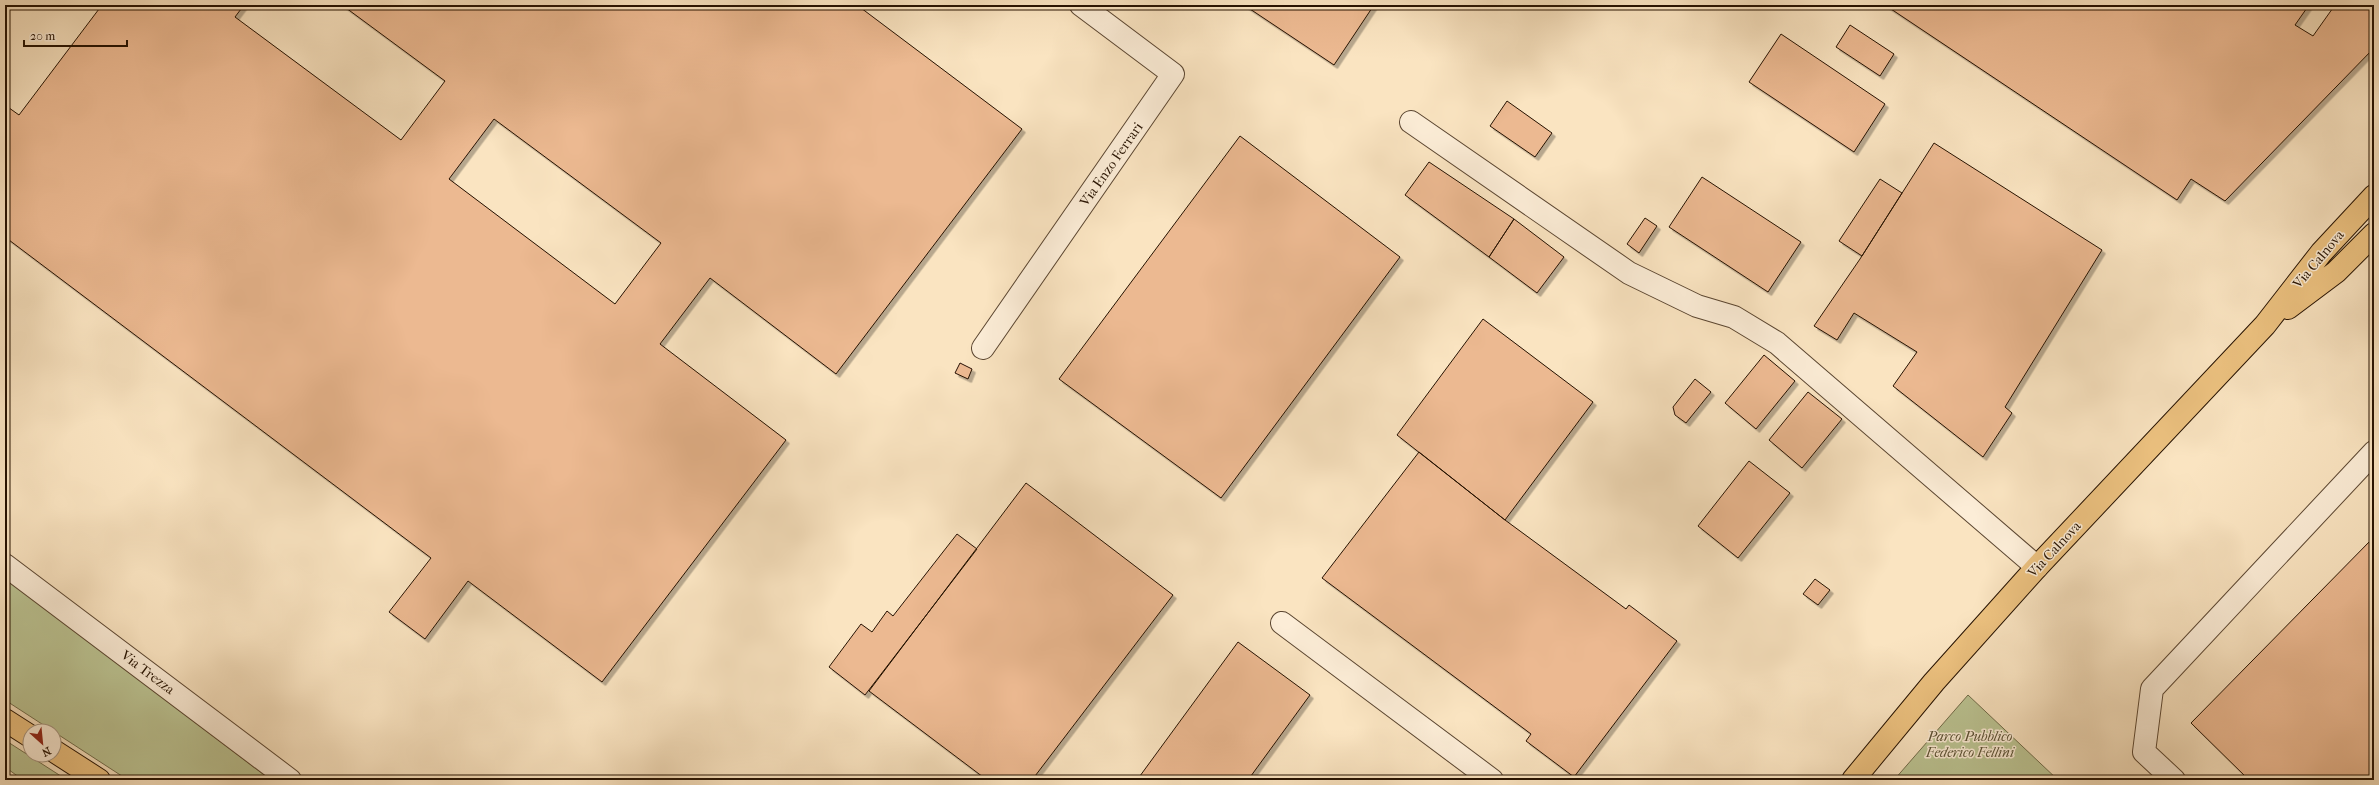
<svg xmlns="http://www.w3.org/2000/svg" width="2379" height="785" font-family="'IM FELL French Canon',serif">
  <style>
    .green { fill: #bcc594; stroke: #716c4a }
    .building { fill: #ecb991; stroke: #261201; fill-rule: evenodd; filter: url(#shadow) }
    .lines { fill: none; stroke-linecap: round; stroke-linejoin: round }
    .minor-casing { stroke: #5b4631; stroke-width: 24 }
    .major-casing { stroke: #261201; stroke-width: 24 }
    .highway-casing { stroke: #261201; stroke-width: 24 }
    .minor { stroke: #fcedd7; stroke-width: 22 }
    .major { stroke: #edc280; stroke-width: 22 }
    .highway { stroke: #edc280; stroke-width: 22 }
    .labels { text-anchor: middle; stroke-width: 3; stroke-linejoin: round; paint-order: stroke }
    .street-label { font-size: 14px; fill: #261201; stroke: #fcedd7 }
    .park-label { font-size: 14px; font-style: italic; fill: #5a5134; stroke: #fcedd7 }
  </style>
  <defs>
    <filter id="shadow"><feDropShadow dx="3.5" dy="3.5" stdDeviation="0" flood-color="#0004"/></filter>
  </defs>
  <rect width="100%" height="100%" fill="#fae4c1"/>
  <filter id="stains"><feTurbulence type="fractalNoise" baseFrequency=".005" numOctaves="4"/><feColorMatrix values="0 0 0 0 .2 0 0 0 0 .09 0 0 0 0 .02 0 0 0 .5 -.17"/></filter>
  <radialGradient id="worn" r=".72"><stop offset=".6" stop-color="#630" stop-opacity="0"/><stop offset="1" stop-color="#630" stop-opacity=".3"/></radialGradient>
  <!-- green -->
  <path class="green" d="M5 578 271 780H128L5 700Z
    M1968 695 2058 780H1894Z
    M5 740 11 744 67 780H23L5 767Z"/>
  <!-- building -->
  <path class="building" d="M102 5H244L235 17 401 140 445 81 342 5H857L1022 129 836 374 710 278 660 344 786 440 602 682 468 581 425 639 389 612 431 558 5 237V105L19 115ZM494 119 661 243 615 304 449 179Z
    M1244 5H1374L1334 65Z
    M1885 5H2309L2295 25 2313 36 2335 5H2374V48L2225 201 2191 179 2177 200Z
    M1850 25 1894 54 1880 76 1836 47Z
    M1781 34 1885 104 1854 152 1749 82Z
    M1507 101 1552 133 1535 157 1490 126Z
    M1240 136 1400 257 1221 498 1059 379Z
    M1934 143 2102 250 2005 407 2012 413 1983 457 1893 386 1917 352 1854 313 1837 340 1814 326 1860 259Z
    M1429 162 1514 219 1489 257 1405 195Z
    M1702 177 1801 242 1768 292 1669 227Z
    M1880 179 1902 193 1862 256 1839 241Z
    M1645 218 1657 226 1639 253 1627 244Z
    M1514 219 1564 257 1537 293 1489 257Z
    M1483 319 1593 402 1505 520 1397 435Z
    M1764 355 1795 381 1756 429 1725 403Z
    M960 363 972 369 968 379 955 373Z
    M1695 379 1711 392 1686 423 1675 415 1673 407Z
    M1808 392 1842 419 1802 468 1769 440Z
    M1419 452 1505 520 1626 609 1629 605 1677 641 1574 777 1526 741 1531 734 1322 578Z
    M1749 461 1790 493 1738 558 1698 526Z
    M1026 483 1173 595 1032 780H987L869 691Z
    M957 534 977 549 865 695 829 667 861 624 872 632 887 611 893 616Z
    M2374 537V780H2249L2191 723Z
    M1815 579 1830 590 1818 605 1803 594Z
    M1238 642 1310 695 1248 780H1137Z"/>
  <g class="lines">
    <!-- minor casing -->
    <g class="minor-casing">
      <path id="minor" d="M1411 122 1629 273 1697 306 1734 317 1777 343 2037 567
        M983 348 1173 74 1081 5
        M5 565 290 780
        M1282 623 1492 780
        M2174 780 2144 752 2152 689 2374 452"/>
    </g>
    <!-- major casing -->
    <g class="major-casing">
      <path id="major" d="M2288 308 2336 272 2374 234
        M1853 780 1934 682 2037 567 2265 325 2321 253 2374 196"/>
    </g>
    <!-- highway casing -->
    <g class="highway-casing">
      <path id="highway" d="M5 720 30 736
        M54 751 99 780"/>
    </g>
    <!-- minor -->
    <use href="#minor" class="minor"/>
    <!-- major -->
    <use href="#major" class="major"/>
    <!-- highway -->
    <use href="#highway" class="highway"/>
  </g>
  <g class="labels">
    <!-- street labels -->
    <g class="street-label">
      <text transform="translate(1111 164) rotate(-55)" y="5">Via Enzo Ferrari</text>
      <text transform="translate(2318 259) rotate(-50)" y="5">Via Calnova</text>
      <text transform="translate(2054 549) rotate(-47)" y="5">Via Calnova</text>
      <text transform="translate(148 672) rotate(37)" y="5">Via Trezza</text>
    </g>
    <!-- park labels -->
    <g class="park-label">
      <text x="1970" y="741">Parco Pubblico<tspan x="1970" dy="16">Federico Fellini</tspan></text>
    </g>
  </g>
  <!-- margin -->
  <rect width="2379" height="785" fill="none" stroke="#fae4c1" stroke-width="20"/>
  <rect x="6" y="6" width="2367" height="773" fill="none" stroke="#261201" stroke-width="2"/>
  <rect x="10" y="10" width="2359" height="765" fill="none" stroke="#261201"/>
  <!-- north arrow -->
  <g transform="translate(42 743) rotate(153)"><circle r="19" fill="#fcedd7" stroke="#a69581"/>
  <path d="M0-3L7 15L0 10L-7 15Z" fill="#8f2418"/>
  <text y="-6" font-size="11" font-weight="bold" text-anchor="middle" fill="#261201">N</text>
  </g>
  <!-- scale -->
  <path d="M24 40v6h103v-6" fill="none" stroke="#261201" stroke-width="2"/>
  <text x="30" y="40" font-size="12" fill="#261201" stroke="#fcedd7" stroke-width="3" paint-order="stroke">20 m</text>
  <rect width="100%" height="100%" filter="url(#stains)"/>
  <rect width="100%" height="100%" fill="url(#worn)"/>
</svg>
